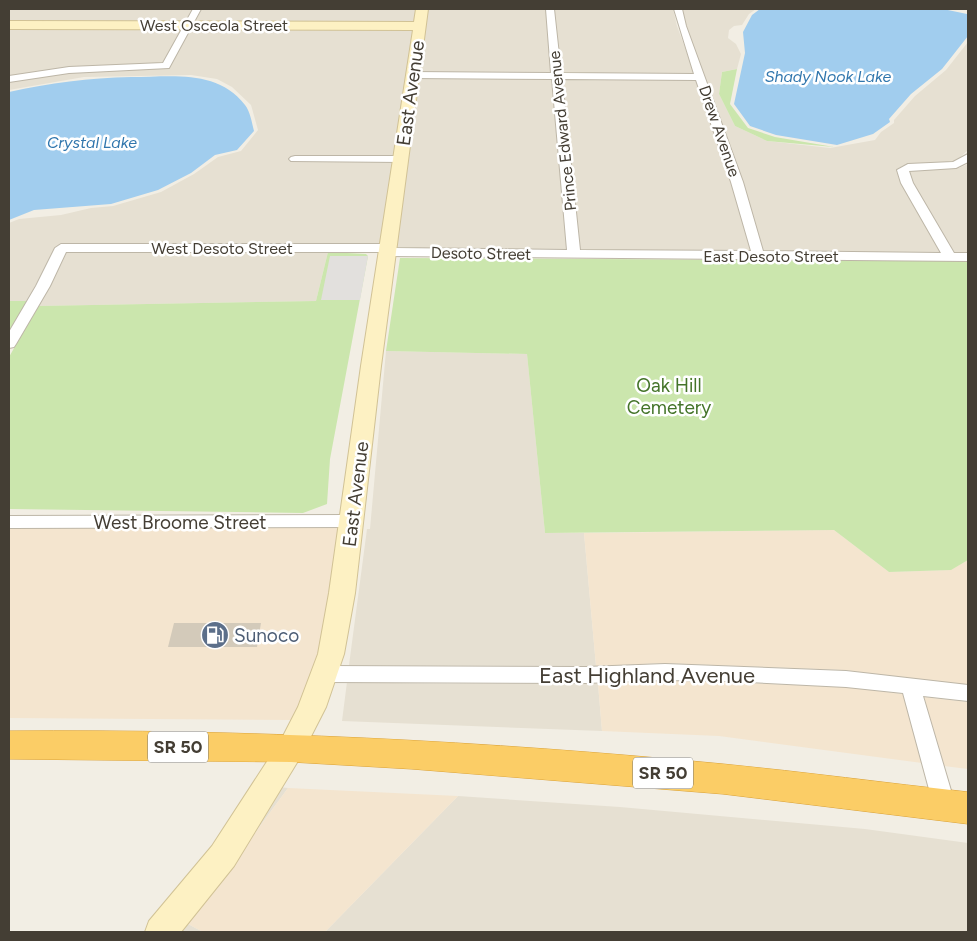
<svg xmlns="http://www.w3.org/2000/svg" width="977" height="941" font-family="Figtree,sans-serif">
  <style>
    .residential { fill: #e6e0d2 }
    .commercial { fill: #f4e5cf }
    .green { fill: #cbe6ad }
    .parking { fill: #e2e0dd }
    .water { fill: #a1cdee }
    .building { fill: #d3caba }
    .lines { fill: none; stroke-linecap: round; stroke-linejoin: round }
    .street-casing { stroke: #bdb6a7; stroke-width: 2 }
    .secondary-casing { stroke: #d1c295; stroke-width: 2 }
    .highway-casing { stroke: #daa136; stroke-width: 1 }
    .street { fill: #fff; fill-rule: evenodd }
    .secondary { fill: #fdf1c3; fill-rule: evenodd }
    .highway { fill: #fbcd66; fill-rule: evenodd }
    .labels { text-anchor: middle; stroke-width: 5; stroke-linejoin: round; paint-order: stroke }
    .far-street-label { font-size: 16px; fill: #443e34; stroke: #fff }
    .far-water-label { font-size: 16px; font-style: italic; fill: #3076ad; stroke: #fff }
    .shield { fill: #fff; stroke: #7c7871; stroke-width: 1 }
    .shield-label { font-size: 18px; font-weight: bold; fill: #443e34 }
    .street-label { font-size: 19px; fill: #443e34; stroke: #fff }
    .park-label { font-size: 19px; fill: #447429; stroke: #fff }
    .service-label { font-size: 19px; fill: #4e5e75; stroke: #fff; text-anchor: start }
    .near-street-label { font-size: 22px; fill: #443e34; stroke: #fff }
  </style>
  <rect width="100%" height="100%" fill="#f2eee4"/>
  <!-- residential -->
  <path class="residential" d="M9 9H193L185 23H9Z
    M202 9H417L415 24 194 23Z
    M426 9H546L551 74 417 73Z
    M554 9H673L677 26 695 75 560 74Z
    M682 9H756L749 14 742 25 734 26 729 30 728 38 736 44 741 54 737 69 722 72 719 94 735 126 767 141 830 148 875 140 881 132 894 123V120L915 96 946 70 968 42V150L955 162 904 165 897 169 901 183 942 253 763 252 743 182 686 26Z
    M9 27H183L162 64 69 67 9 77Z
    M192 27 414 28 395 157 291 156 289 161 395 162 382 244H63L55 248 27 301H9V223L19 219 61 215 91 208 113 206 161 192 194 174 218 157 241 151 258 130 251 105 232 87 217 79 191 75 84 77 9 90V81L51 74 140 68H169Z
    M417 77 551 78 567 250 394 249Z
    M561 78 697 79 732 182 751 252 580 250Z
    M968 164V253H955L913 183 909 171 959 168Z
    M130 250 328 252 316 301 38 306 66 251Z
    M386 351 527 354 545 533H584L596 666 349 665 367 529H370Z
    M347 682 442 684H598L602 731 342 721Z
    M278 787 288 788 188 924 203 932H176L231 862Z
    M458 796 620 807 865 829 968 843V932H325Z"/>
  <!-- commercial -->
  <path class="commercial" d="M127 527 342 528 321 653 295 720 9 718V528Z
    M834 530 889 572 950 570 968 560V685L844 670 664 663 596 666 584 533Z
    M666 680 847 687 903 694 922 763 719 736 602 731 598 684Z
    M924 697 968 702V769L944 766Z
    M288 788 458 796 325 932H203L188 924Z"/>
  <!-- green -->
  <path class="green" d="M737 69 730 104 748 128 775 137 834 147 767 141 735 126 719 94 722 72Z
    M328 252 366 254 368 256 330 459 327 504 303 513 9 509V357L38 306 316 301Z
    M400 258 968 261V560L951 570 889 572 834 530 545 533 527 354 386 351Z
    M9 301H27L9 332Z"/>
  <!-- parking -->
  <path class="parking" d="M330 256H368L360 300H321Z"/>
  <!-- water -->
  <path class="water" d="M760 9H943L967 14 968 36 942 69 911 94 889 119 890 122 873 134 837 145 776 135 750 126 734 104 745 53 743 32 752 15Z
    M131 77C173 77 217 69 245 105 250 111 252 123 254 131L237 150 215 155 191 173 158 190 111 204 34 210 9 220V92C50 83 89 78 131 77Z"/>
  <!-- building -->
  <path class="building" d="M174 623H261L257 647H168Z"/>
  <g class="lines">
    <!-- street casing -->
    <g class="street-casing">
      <path id="street" d="M193 9H201L169 68 69 73 9 82V76L69 67 163 63Z
        M546 9H554L561 73 694 74 674 9H682L686 26 743 182 763 251 941 253 901 183 897 170 908 164 953 162 968 154V162L956 168 909 171 913 183 954 253H968V261L388 256 384 255 382 252H66L50 286 16 344 14 347 9 348V332L36 286 55 248 61 244H388L392 245 394 248 567 250 552 79 412 78 407 75 412 72 551 73ZM562 79 696 80 731 182 751 251 580 250Z
        M295 156H401L407 159 401 162 291 161 289 159 291 157Z
        M351 515 357 517 360 521 357 525 351 527 9 528V516Z
        M665 664 846 671 968 685V701L923 696 955 804 952 811 944 813 936 811 933 804 903 693 846 687 727 681 665 680 586 683 325 682 318 679 315 674 318 669 325 666 586 667Z"/>
    </g>
    <!-- secondary casing -->
    <g class="secondary-casing">
      <path id="secondary" d="M416 9H428L381 366 355 593 344 654 326 707 301 756 234 866 181 932H145L149 921 212 846 281 740 298 707 318 654 329 593 361 366 413 30 9 29V21L414 22Z"/>
    </g>
    <!-- highway casing -->
    <g class="highway-casing">
      <path id="highway" d="M9 731C247 729 486 741 723 764 805 772 886 783 968 792V824L723 794 412 769 291 762 9 759Z"/>
    </g>
    <!-- street -->
    <use href="#street" class="street"/>
    <!-- secondary -->
    <use href="#secondary" class="secondary"/>
    <!-- highway -->
    <use href="#highway" class="highway"/>
  </g>
  <!-- icons -->
  <defs>
    <g id="fuel-disc" transform="scale(1.4375)"><circle r="9.5" fill="#5c6f8a" stroke="#fff"/><path d="M-5.5-6h7V0h2V4h1.3V-2.5L3-4.5l.8-.8L6-3V5H2.5V1h-1V6h-7ZM-4.2-4.7v3.2H.2V-4.7Z" fill="#fff"/></g>
  </defs>
  <g fill-rule="evenodd">
    <use href="#fuel-disc" x="215" y="635"/>
  </g>
  <g class="labels">
    <!-- far-street labels -->
    <g class="far-street-label">
      <text x="214" y="31">West Osceola Street</text>
      <text transform="translate(562 131) rotate(-96)" y="6">Prince Edward Avenue</text>
      <text transform="translate(720 131) rotate(71)" y="6">Drew Avenue</text>
      <text x="222" y="254">West Desoto Street</text>
      <text transform="translate(481 253) rotate(1)" y="6">Desoto Street</text>
      <text x="771" y="262">East Desoto Street</text>
    </g>
    <!-- far-water labels -->
    <g class="far-water-label">
      <text x="828" y="82">Shady Nook Lake</text>
      <text x="92" y="148">Crystal Lake</text>
    </g>
    <!-- shield labels -->
    <g class="shield">
      <rect x="148" y="731.5" width="60" height="31" rx="4"/>
      <rect x="633" y="757.5" width="60" height="31" rx="4"/>
    </g>
    <g class="shield-label">
      <text x="178" y="753">SR 50</text>
      <text x="663" y="779">SR 50</text>
    </g>
    <!-- street labels -->
    <g class="street-label">
      <text transform="translate(410 93) rotate(-82)" y="7">East Avenue</text>
      <text transform="translate(355 494) rotate(-83)" y="7">East Avenue</text>
      <text x="180" y="529">West Broome Street</text>
    </g>
    <!-- park labels -->
    <g class="park-label">
      <text x="669" y="392">Oak Hill<tspan x="669" dy="22">Cemetery</tspan></text>
    </g>
    <!-- service labels -->
    <g class="service-label">
      <text x="234" y="642">Sunoco</text>
    </g>
    <!-- near-street labels -->
    <g class="near-street-label">
      <text x="647" y="683">East Highland Avenue</text>
    </g>
  </g>
  <!-- border -->
  <rect width="977" height="941" fill="none" stroke="#443e34" stroke-width="20"/>
</svg>
